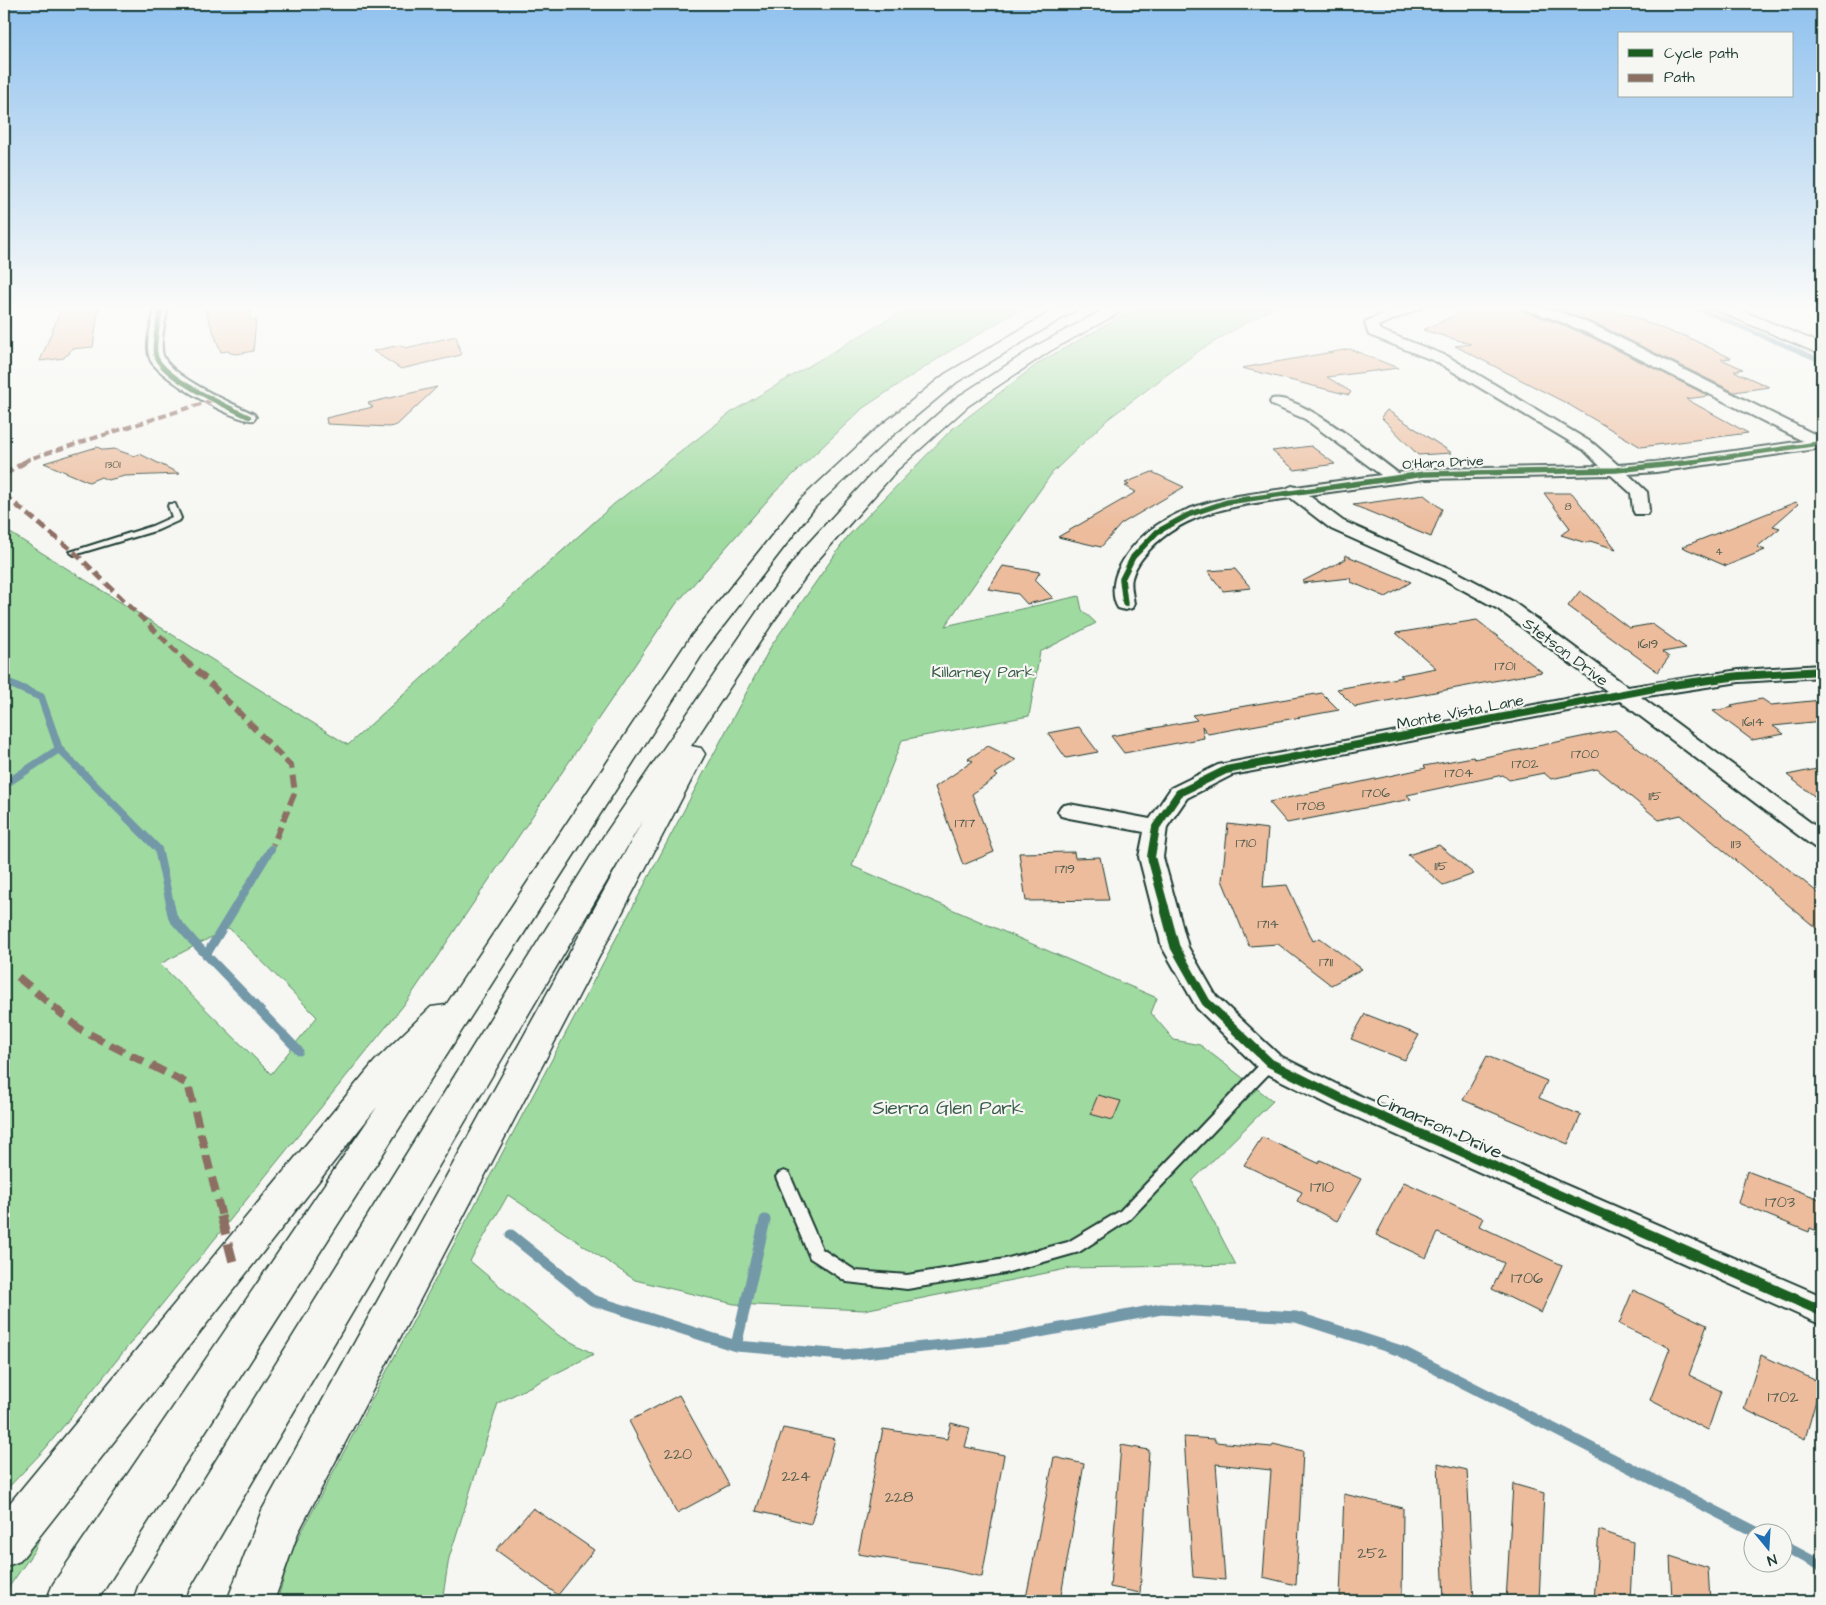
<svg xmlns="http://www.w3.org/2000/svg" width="1826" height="1605" font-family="'Architects Daughter',sans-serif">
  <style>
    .green { fill: #9fdaa0; stroke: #5f8c6a; fill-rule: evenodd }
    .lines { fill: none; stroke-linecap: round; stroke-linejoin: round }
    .stream-far3 { stroke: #7398a8; stroke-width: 4.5 }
    .stream-far2 { stroke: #7398a8; stroke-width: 8 }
    .stream-far1 { stroke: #7398a8; stroke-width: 9 }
    .stream { stroke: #7398a8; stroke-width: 11 }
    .building { fill: #ecbc9d; stroke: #1f3d34 }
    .service-casing { stroke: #1f3d34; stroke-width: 4 }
    .minor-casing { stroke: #1f3d34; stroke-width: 4 }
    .secondary-casing { stroke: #1f3d34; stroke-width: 3 }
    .motorway-casing { stroke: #1f3d34; stroke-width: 3 }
    .service { fill: #f6f6f2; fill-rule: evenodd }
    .minor { fill: #f6f6f2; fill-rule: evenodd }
    .secondary { fill: #f6f6f2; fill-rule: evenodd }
    .motorway { fill: #f6f6f2; fill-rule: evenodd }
    .quiet-far4 { stroke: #8d6e63; stroke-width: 4; stroke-dasharray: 8 4; stroke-linecap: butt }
    .quiet-far3 { stroke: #8d6e63; stroke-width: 5; stroke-dasharray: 10 5; stroke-linecap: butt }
    .quiet-far2 { stroke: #8d6e63; stroke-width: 6; stroke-dasharray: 12 6; stroke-linecap: butt }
    .quiet-far1 { stroke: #8d6e63; stroke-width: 8; stroke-dasharray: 15 8; stroke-linecap: butt }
    .quiet { stroke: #8d6e63; stroke-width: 9; stroke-dasharray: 19 9; stroke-linecap: butt }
    .cycleway-far4-casing { stroke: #f6f6f2; stroke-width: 6 }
    .cycleway-far3-casing { stroke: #f6f6f2; stroke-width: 8 }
    .cycleway-far2-casing { stroke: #f6f6f2; stroke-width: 11 }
    .cycleway-far1-casing { stroke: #f6f6f2; stroke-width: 12 }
    .cycleway-casing { stroke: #f6f6f2; stroke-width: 14 }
    .cycleway-far4 { stroke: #1b5e20; stroke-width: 4.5 }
    .cycleway-far3 { stroke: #1b5e20; stroke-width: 5.5 }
    .cycleway-far2 { stroke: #1b5e20; stroke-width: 8 }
    .cycleway-far1 { stroke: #1b5e20; stroke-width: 9 }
    .cycleway { stroke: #1b5e20; stroke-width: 11 }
    .labels { text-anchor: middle; stroke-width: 4.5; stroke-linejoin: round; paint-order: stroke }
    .far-number-label { font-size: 11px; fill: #525d4e }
    .far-street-label { font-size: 14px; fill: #1f3d34; stroke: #f6f6f2 }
    .number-label { font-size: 14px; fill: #525d4e }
    .street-label { font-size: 16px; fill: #1f3d34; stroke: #f6f6f2 }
    .park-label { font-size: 16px; fill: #395c4a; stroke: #f6f6f2 }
    .near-number-label { font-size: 16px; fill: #525d4e }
    .near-park-label { font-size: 19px; fill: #395c4a; stroke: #f6f6f2 }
    .near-street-label { font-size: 19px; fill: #1f3d34; stroke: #f6f6f2 }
  </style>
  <rect width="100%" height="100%" fill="#f6f6f2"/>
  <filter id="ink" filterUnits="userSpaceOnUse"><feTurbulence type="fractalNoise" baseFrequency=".02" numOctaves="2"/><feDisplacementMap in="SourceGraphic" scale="10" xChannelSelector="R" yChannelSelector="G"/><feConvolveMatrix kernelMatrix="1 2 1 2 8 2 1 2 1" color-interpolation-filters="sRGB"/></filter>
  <g filter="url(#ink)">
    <!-- green -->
    <path class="green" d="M918 305H1032L1014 313 945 354 863 408 774 493 676 604 407 1001 45 1449 4 1492V529L348 745 614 504 733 411 885 321ZM229 928 317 1017 271 1074 160 964Z
      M1142 305H1280L1261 314 1200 350 1108 419 1052 473 945 626 1079 596 1082 610 1096 623 1040 652 1029 716 902 740 852 866 1157 998 1151 1013 1174 1040 1200 1045 1273 1101 1192 1181 1236 1265 1071 1268 864 1310 734 1304 635 1280 508 1195 470 1261 558 1335 594 1354 498 1403 449 1558 442 1601H277L293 1548 771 646 848 536 952 429 1040 362Z
      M47 1520 34 1551 4 1594V1572Z"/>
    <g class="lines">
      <!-- stream-far3 -->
      <path class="stream-far3" d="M1690 305 1822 361"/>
      <!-- stream-far2 -->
      <path class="stream-far2" d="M4 681 41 697 59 749 158 849 171 908
        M4 785 59 749
        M235 908 271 849"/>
      <!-- stream-far1 -->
      <path class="stream-far1" d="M170 906 173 918 193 941 299 1051
        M206 955 236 906"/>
      <!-- stream -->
      <path class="stream" d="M511 1235 592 1300 736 1346 844 1355 1003 1339 1161 1309 1296 1317 1401 1351 1756 1532
        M736 1346 765 1220
        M1784 1546 1822 1566"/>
    </g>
    <!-- building -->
    <path class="building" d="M65 305H99L93 347 71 349 69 354 65 356 64 358 40 361 61 309H63Z
      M212 305H251L250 320H256L253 351 237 354 230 353 229 351 221 352 204 307Z
      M1477 305H1517L1520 310 1561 324 1593 338 1709 396 1686 399 1748 433 1641 447 1566 403 1455 346 1471 344 1423 330Z
      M1539 305H1604L1678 335 1681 334 1731 358 1721 359 1743 369 1734 371 1769 387 1734 392 1605 328 1563 311Z
      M456 336 461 355 401 369 373 351 400 345 406 348Z
      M1350 349 1398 368 1327 377 1351 392 1349 395 1242 368Z
      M437 387 397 425 390 427 327 424 326 418 373 407 368 403Z
      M1387 410 1452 453 1418 455 1381 417Z
      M1311 446 1335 464 1295 470 1272 451Z
      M97 447 104 450 114 449 134 456 140 454 180 474 125 476 108 480 101 477 89 482 44 463Z
      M1152 472 1184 487 1121 524 1101 547 1058 537 1136 492 1125 486 1129 485 1125 483Z
      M1544 493H1572L1616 549 1590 541 1586 543 1561 535 1570 528Z
      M1424 495 1442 509 1431 537 1353 505Z
      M1796 502 1798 504 1773 526 1780 528 1757 547 1765 550 1726 566 1682 547Z
      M1345 555 1350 557 1411 582 1386 597 1351 582 1350 578 1303 583V581L1346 559Z
      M1003 566 1040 572 1035 580 1053 598 1027 604 1018 594 988 589Z
      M1235 569 1251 588 1223 591 1208 571Z
      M1580 591 1629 628 1652 624 1686 648 1662 652 1669 657 1658 672 1568 606Z
      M1477 620 1542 672 1355 707 1337 689 1403 677 1400 675 1436 668 1396 633Z
      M1322 693 1339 710 1208 734 1202 726 1204 738 1124 753 1111 736 1197 720 1192 715Z
      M1762 699 1771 705 1822 700V721L1773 726 1784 734 1752 740 1713 711 1734 707 1731 705Z
      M1079 727 1098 752 1066 758 1048 733Z
      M1615 730 1822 896V933L1681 815 1659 820 1597 769 1551 779 1544 773 1509 780 1503 775 1407 795 1411 799 1287 823 1269 802 1426 768 1424 766 1473 757 1475 759Z
      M988 746 1016 760 995 774 998 776 972 794 994 852 963 865 935 787 973 761 968 759Z
      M1822 768V802L1787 775Z
      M1228 824 1268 829 1263 887 1287 885 1313 941 1320 938 1362 969 1331 985 1278 944 1249 946 1222 880Z
      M1439 845 1474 874 1443 885 1408 855Z
      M1074 852 1075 858 1100 857 1109 900 1026 901 1019 853Z
      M1365 1014 1419 1035 1405 1060 1351 1039Z
      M1487 1056 1547 1081 1539 1098 1581 1115 1568 1144 1463 1100Z
      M1098 1095 1121 1101 1113 1120 1090 1114Z
      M1262 1137 1318 1163 1320 1160 1361 1179 1337 1221 1297 1201 1302 1192 1244 1165Z
      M1747 1171 1822 1200V1233L1810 1228 1809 1232 1738 1203Z
      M1404 1182 1483 1218 1479 1226 1562 1265 1541 1313 1492 1289 1504 1263 1438 1233 1426 1258 1376 1235Z
      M1633 1290 1707 1325 1689 1375 1721 1391 1708 1430 1650 1400 1670 1348 1619 1324Z
      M1761 1355 1821 1383 1805 1439 1744 1409Z
      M679 1395 729 1485 677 1513 629 1421Z
      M951 1423 970 1428 965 1447 1004 1455 982 1577 948 1569V1568L858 1554 883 1429 947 1439Z
      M783 1428 835 1439 811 1524 756 1511Z
      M1184 1437 1215 1439V1442L1272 1447 1273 1444 1303 1451 1296 1585 1263 1577 1271 1470 1216 1464 1225 1580 1193 1577Z
      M1121 1445 1149 1450 1140 1593 1110 1587Z
      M1054 1457 1084 1464 1060 1601H1037L1026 1598Z
      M1438 1463 1467 1470 1474 1601H1444Z
      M1513 1484 1544 1493 1539 1601H1506Z
      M1344 1494 1403 1508 1402 1601H1358L1340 1597Z
      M533 1508 594 1550 558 1595 496 1550Z
      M1599 1530 1633 1542 1630 1601H1594Z
      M1670 1556 1708 1568 1710 1601H1672Z"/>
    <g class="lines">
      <!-- service casing -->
      <g class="service-casing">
        <path id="service" d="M169 504H175L181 518 180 520 158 530 77 554 74 555 70 552 152 526 172 517 168 506Z
          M1270 1058 1275 1059 1277 1063 1275 1067 1130 1219 1079 1252 1005 1273 907 1289 847 1282 810 1258 776 1177 779 1173 784 1171 789 1173 822 1249 856 1271 907 1275 1005 1259 1068 1242 1120 1211 1265 1059Z"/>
      </g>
      <!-- minor casing -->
      <g class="minor-casing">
        <path id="minor" d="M156 305H168C166 320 159 341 163 355 170 377 234 404 254 414L256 417 254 420C237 424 157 377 150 359 144 343 153 320 156 305Z
          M1406 305H1423L1421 308 1378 326 1380 330 1447 356 1594 444 1618 465 1656 462 1803 441 1594 336 1562 322 1521 308 1519 305C1549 305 1576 318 1604 330L1822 438V448L1656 472 1628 474 1647 492 1649 510 1647 514H1635L1633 510 1631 493 1611 475 1424 479 1308 495 1343 521 1455 571 1512 601 1628 687 1739 670 1822 665V677L1739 682 1641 697 1822 831V849L1814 847 1620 701 1232 775 1187 798 1167 827 1163 857 1188 947 1216 996 1280 1056 1356 1094 1822 1296V1325L1336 1108 1260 1070 1197 1008 1162 947 1139 857 1144 832 1069 818 1061 816 1058 811 1061 806 1069 804 1150 819 1171 788 1218 765 1607 691 1498 609 1443 579 1331 529 1291 498C1240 505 1187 510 1150 549 1143 557 1135 566 1132 578 1130 585 1133 596 1134 604L1132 608 1125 610 1118 608C1111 597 1113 579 1119 568 1150 506 1224 497 1285 489L1292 486 1296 487 1381 475 1305 419 1272 405 1270 402 1272 399C1298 392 1375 456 1398 473L1424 469 1600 466 1584 450 1437 362 1369 335 1365 324 1366 321Z"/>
      </g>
      <!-- secondary casing -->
      <g class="secondary-casing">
        <path id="secondary" d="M1708 305H1729L1822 344V355L1711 308Z"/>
      </g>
      <!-- motorway casing -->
      <g class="motorway-casing">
        <path id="motorway" d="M1062 305H1082L1079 308 957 382 887 440 815 507 707 647 97 1601H46L53 1584 377 1107 20 1561 4 1567V1510L375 1061 431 1007 446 1005 689 639 801 499 873 432 945 374Z
          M1112 305H1131L1128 308 1050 351 968 406 897 470 817 561 775 619 691 746 701 748 705 754 298 1533 274 1601H227L262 1510 643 820 182 1601H133L139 1584 603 837 757 612 801 551 883 462 956 398 1038 345Z"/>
      </g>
      <!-- service -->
      <use href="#service" class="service"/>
      <!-- minor -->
      <use href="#minor" class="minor"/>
      <!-- secondary -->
      <use href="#secondary" class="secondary"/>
      <!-- motorway -->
      <use href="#motorway" class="motorway"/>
      <!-- quiet-far4 -->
      <path class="quiet-far4" d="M23 463 29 459 213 400"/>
      <!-- quiet-far3 -->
      <path class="quiet-far3" d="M4 475 25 462
        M4 495 74 552 185 660"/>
      <!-- quiet-far2 -->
      <path class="quiet-far2" d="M183 659 206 679 291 766 295 792 273 845"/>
      <!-- quiet-far1 -->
      <path class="quiet-far1" d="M18 977 81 1030 188 1084 222 1217"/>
      <!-- quiet -->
      <path class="quiet" d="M221 1216 233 1262"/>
      <!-- cycleway-far4 casing -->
      <g class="cycleway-far4-casing">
        <path id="cycleway-far4" d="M162 305C160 317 151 348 157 359 169 381 226 406 249 417
          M1683 463 1822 443"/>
      </g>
      <!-- cycleway-far3 casing -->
      <g class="cycleway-far3-casing">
        <path id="cycleway-far3" d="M1125 604 1122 579 1133 557 1157 532 1188 515 1227 502 1424 474 1616 470 1692 462"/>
      </g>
      <!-- cycleway-far2 casing -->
      <g class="cycleway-far2-casing">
        <path id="cycleway-far2" d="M1165 908 1151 857 1156 827 1179 793 1226 770 1665 686 1739 676 1822 671"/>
      </g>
      <!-- cycleway-far1 casing -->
      <g class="cycleway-far1-casing">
        <path id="cycleway-far1" d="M1164 906 1175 947 1206 1002 1270 1063 1346 1101 1610 1217"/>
      </g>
      <!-- cycleway casing -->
      <g class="cycleway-casing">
        <path id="cycleway" d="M1607 1216 1822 1311"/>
      </g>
      <!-- cycleway-far4 -->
      <use href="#cycleway-far4" class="cycleway-far4"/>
      <!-- cycleway-far3 -->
      <use href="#cycleway-far3" class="cycleway-far3"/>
      <!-- cycleway-far2 -->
      <use href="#cycleway-far2" class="cycleway-far2"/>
      <!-- cycleway-far1 -->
      <use href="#cycleway-far1" class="cycleway-far1"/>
      <!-- cycleway -->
      <use href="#cycleway" class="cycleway"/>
    </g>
  </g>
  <!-- sky -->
  <linearGradient id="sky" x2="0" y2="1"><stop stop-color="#8fc1ee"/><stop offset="0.58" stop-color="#fbfbf9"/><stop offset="1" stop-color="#fbfbf9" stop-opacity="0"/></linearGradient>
  <rect width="1826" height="530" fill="url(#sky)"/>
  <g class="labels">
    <!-- far-number labels -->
    <g class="far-number-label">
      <text x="113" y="468">1301</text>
      <text x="1568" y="510">8</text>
      <text x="1719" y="555">4</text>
    </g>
    <!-- far-street labels -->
    <g class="far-street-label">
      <text transform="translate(1443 462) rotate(-3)" y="5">O'Hara Drive</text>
    </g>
    <!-- number labels -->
    <g class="number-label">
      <text x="1648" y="648">1619</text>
      <text x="1505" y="670">1701</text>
      <text x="1753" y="726">1614</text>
      <text x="1585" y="758">1700</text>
      <text x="1525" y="768">1702</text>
      <text x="1459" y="777">1704</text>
      <text x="1376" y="797">1706</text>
      <text x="1655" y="800">115</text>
      <text x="1311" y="810">1708</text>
      <text x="965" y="827">1717</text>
      <text x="1246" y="847">1710</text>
      <text x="1736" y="848">113</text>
      <text x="1441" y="870">115</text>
      <text x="1065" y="873">1719</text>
      <text x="1268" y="928">1714</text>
      <text x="1326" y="966">1711</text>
    </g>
    <!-- street labels -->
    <g class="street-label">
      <text transform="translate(1566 651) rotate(37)" y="6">Stetson Drive</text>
      <text transform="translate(1460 711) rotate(-11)" y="6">Monte Vista Lane</text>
    </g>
    <!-- park labels -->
    <g class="park-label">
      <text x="983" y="677">Killarney Park</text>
    </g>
    <!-- near-number labels -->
    <g class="near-number-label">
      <text x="1322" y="1192">1710</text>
      <text x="1780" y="1207">1703</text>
      <text x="1527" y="1283">1706</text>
      <text x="1783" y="1402">1702</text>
      <text x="678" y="1459">220</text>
      <text x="796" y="1481">224</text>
      <text x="899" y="1502">228</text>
      <text x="1372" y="1558">252</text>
    </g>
    <!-- near-park labels -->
    <g class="near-park-label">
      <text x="948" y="1114">Sierra Glen Park</text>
    </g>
    <!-- near-street labels -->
    <g class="near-street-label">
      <text transform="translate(1440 1125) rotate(24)" y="7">Cimarron Drive</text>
    </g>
  </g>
  <!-- margin -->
  <rect width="1826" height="1605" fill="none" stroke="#f6f6f2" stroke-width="20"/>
  <rect x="10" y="10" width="1806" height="1585" fill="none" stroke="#1f3d34" stroke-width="2" filter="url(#ink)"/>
  <!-- legend -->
  <rect x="1618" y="32" width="175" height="65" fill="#f6f6f2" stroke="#a0aca6"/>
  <rect x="1628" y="49" width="25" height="8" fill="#1b5e20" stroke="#a0aca6"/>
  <text x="1664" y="58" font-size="15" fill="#1f3d34">Cycle path</text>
  <rect x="1628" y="74" width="25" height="8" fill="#8d6e63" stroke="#a0aca6"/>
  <text x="1664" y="82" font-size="15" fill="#1f3d34">Path</text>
  <!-- north arrow -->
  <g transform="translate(1768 1548) rotate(162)"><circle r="24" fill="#f6f6f2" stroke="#a0aca6"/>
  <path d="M0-4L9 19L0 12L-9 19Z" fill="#1f6fb2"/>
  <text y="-8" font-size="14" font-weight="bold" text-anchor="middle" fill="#1f3d34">N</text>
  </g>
</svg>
